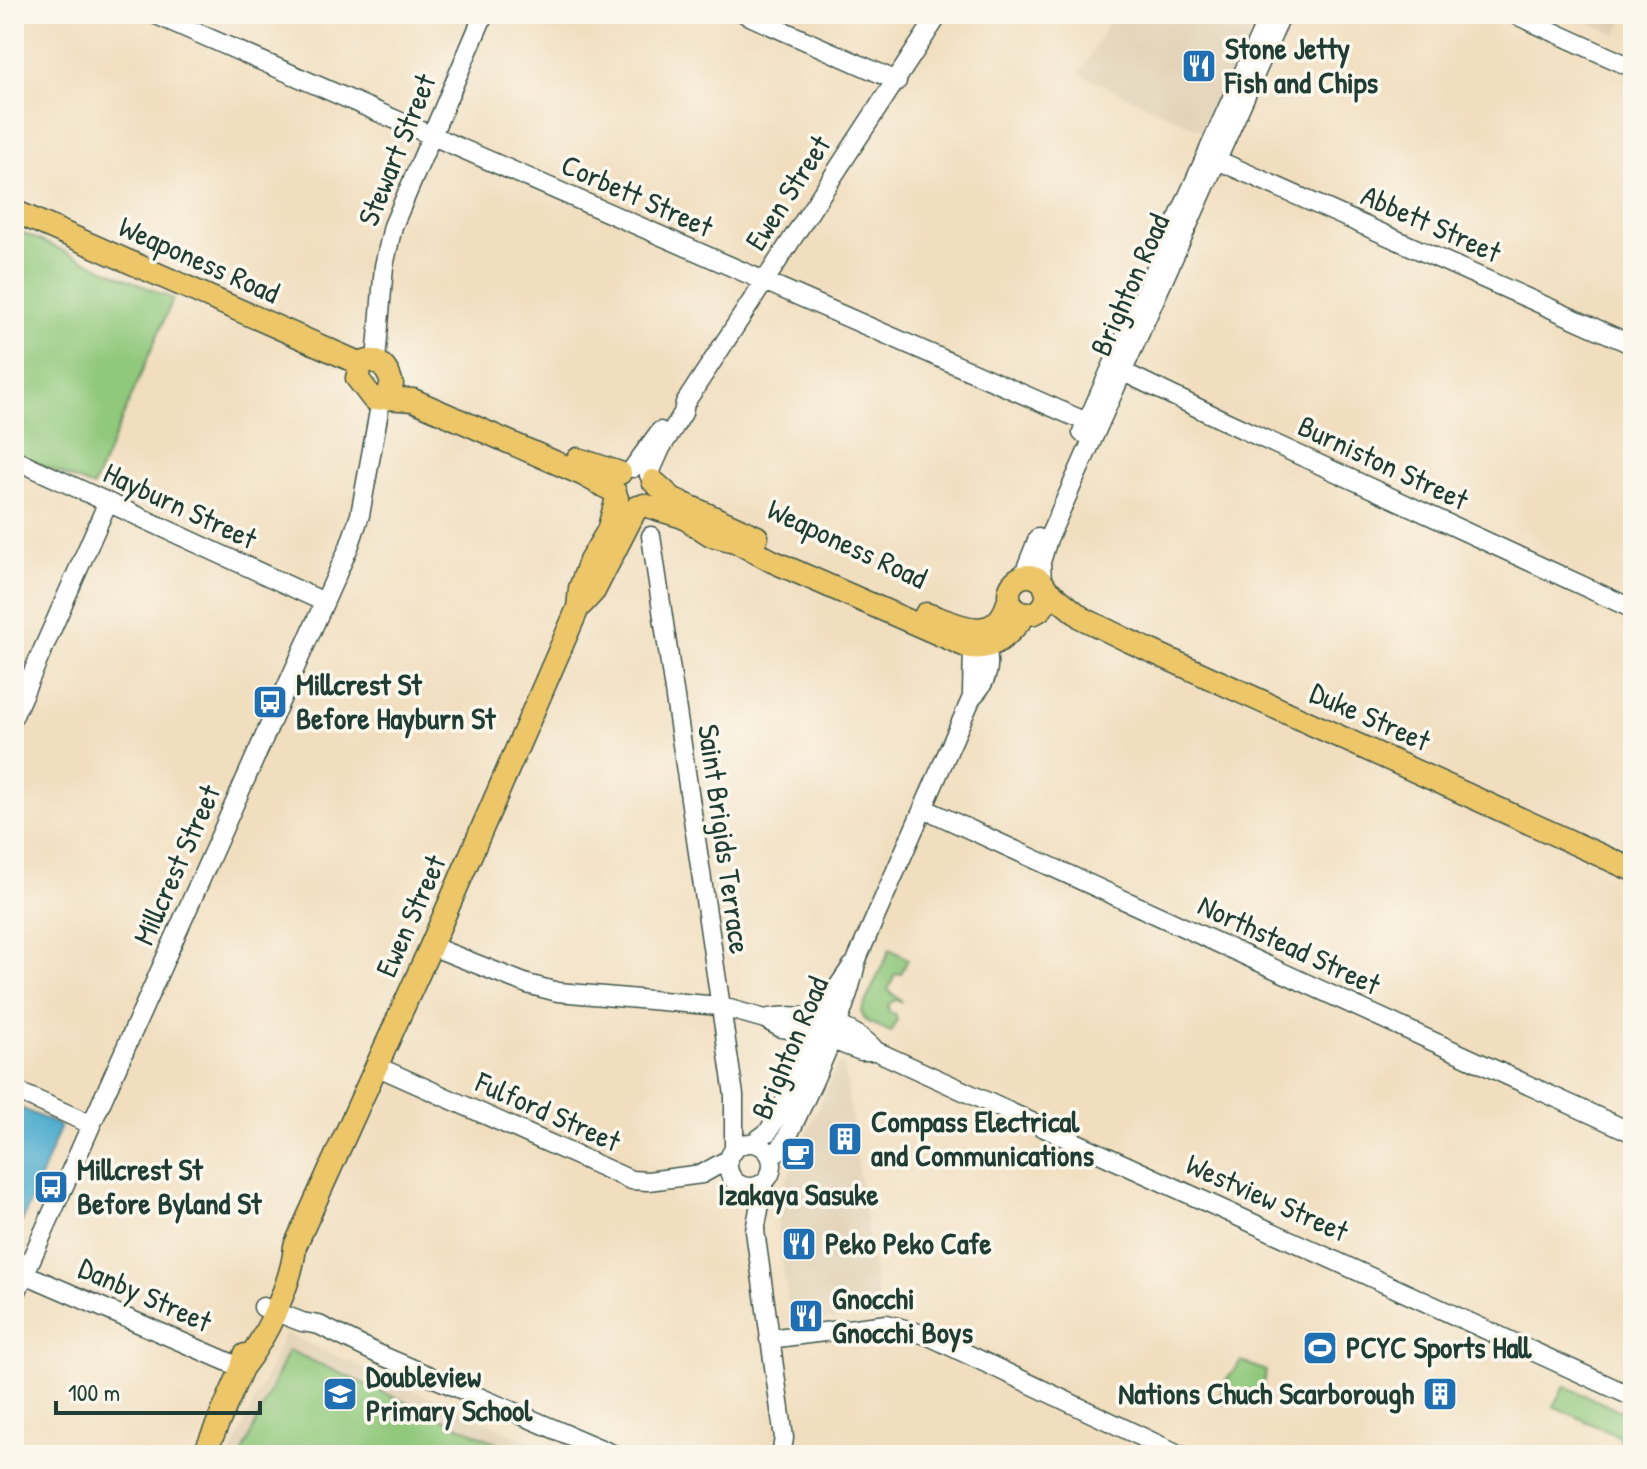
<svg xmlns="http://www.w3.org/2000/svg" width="1647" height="1469" font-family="'Patrick Hand',sans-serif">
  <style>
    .built { fill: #e0cfb2 }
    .green { fill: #90c87b; stroke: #588258; stroke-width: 2 }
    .water { fill: #51adcf; stroke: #387582; stroke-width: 2 }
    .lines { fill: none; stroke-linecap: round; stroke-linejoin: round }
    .minor-casing { stroke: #3e5549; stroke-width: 21 }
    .major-casing { stroke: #3e5549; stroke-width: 25 }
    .minor { stroke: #fff; stroke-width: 18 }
    .major { stroke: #ecc669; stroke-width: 22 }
    .labels { text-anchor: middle; stroke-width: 7; stroke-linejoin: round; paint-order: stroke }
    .poi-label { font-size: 30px; font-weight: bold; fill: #1f3d34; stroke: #fbf7ec; text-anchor: start }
    .street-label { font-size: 30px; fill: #1f3d34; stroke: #fbf7ec }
  </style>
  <rect width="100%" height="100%" fill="#fbf7ec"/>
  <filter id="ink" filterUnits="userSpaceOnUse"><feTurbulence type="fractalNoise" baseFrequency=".0125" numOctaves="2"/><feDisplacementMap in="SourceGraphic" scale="16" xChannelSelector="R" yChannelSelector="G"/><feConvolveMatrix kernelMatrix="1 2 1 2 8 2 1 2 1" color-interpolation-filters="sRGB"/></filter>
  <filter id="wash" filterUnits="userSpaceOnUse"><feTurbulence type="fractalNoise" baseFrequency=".006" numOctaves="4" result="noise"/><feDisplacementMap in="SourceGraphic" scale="32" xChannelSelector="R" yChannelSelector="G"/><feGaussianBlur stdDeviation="1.8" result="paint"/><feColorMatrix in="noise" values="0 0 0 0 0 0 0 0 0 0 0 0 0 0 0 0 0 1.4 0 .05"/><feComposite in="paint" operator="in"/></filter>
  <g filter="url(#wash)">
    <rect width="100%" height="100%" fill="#f1debf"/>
    <!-- built -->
    <path class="built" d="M1113 14H1262L1208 134 1080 74Z
      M1571 14H1626L1617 35Z
      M844 1065 879 1312 791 1326 777 1223 779 1197 836 1066Z
      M285 1333 560 1455H231Z"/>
    <!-- green -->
    <path class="green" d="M14 229 173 299 93 487 14 454Z
      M890 949 908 959 901 974H895L888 990 902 1002 895 1000 888 1005 889 1012 895 1014 897 1020 891 1032 866 1021 861 1012Z
      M288 1350 524 1455H242Z
      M1241 1361 1266 1371 1262 1392 1219 1403 1224 1383Z
      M1564 1386 1623 1412 1630 1427 1621 1445 1618 1436 1553 1406Z"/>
    <!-- water -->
    <path class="water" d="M14 1105 56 1124 60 1128 22 1222 14 1189Z"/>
  </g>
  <g filter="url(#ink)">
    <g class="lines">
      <!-- minor casing -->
      <g class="minor-casing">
        <path id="minor" d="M154 14 1098 427
          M745 14 897 81
          M1514 14 1633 68
          M1208 156 1633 345
          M376 361 384 266 393 226 484 14
          M1113 367 1223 420 1633 609
          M1082 433 1261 33
          M14 459 324 602
          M633 468 660 431
          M649 475 661 448 683 413 685 403 939 14
          M651 536 734 1095V1151
          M1023 576 1038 538
          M1042 582 1041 562 1048 539 1282 14
          M972 694 973 648 977 637
          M14 715 107 504
          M923 808 1633 1133
          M431 946 527 984 558 992 719 1006 765 1019 781 1028 816 1034 861 1051H876L1633 1397
          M769 1018C805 1012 852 1023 876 1051
          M376 1066 631 1180 648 1181 702 1174 729 1159
          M14 1090 90 1124
          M753 1143 768 1132 779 1114 837 988 852 966
          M728 1165a22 22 0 1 1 44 0a22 22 0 1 1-44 0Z
          M771 1158C786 1145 794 1122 803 1104 825 1057 846 1010 857 959L972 697C991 679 992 659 982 636
          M764 1182 755 1231 784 1438 781 1455
          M25 1274 242 1368
          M14 1298 349 547 360 515 381 400
          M263 1307 302 1322 319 1325 378 1354 615 1455
          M769 1339 887 1324 929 1336 1180 1455"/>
      </g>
      <!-- major casing -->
      <g class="major-casing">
        <path id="major" d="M14 211 361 364
          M386 398 392 384C388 369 377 354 361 364L357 378 373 399 386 398 413 400 584 475 615 492
          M578 459 620 473
          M653 481 673 499 757 537
          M644 505 683 517 711 535 735 541 772 561 966 646C994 653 1010 633 1026 614
          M1009 595a19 19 0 1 1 38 0a19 19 0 1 1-38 0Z
          M1045 588 1082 618 1129 641 1633 870
          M582 604 594 591 637 507
          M926 614C959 624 996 648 1009 599
          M242 1368C265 1339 292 1284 295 1246L431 946 578 608 580 588 590 561 608 531 617 498
          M204 1455 242 1368 245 1355"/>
      </g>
      <!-- minor -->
      <use href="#minor" class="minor"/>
      <!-- major -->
      <use href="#major" class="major"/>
    </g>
  </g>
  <!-- icons -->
  <defs>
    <g id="restaurant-square" transform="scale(1.8)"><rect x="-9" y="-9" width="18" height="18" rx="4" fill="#1f6fb2" stroke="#fbf7ec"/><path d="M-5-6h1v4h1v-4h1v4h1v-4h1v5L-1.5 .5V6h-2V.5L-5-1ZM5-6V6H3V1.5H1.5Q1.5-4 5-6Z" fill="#fff"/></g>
    <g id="bus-square" transform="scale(1.8)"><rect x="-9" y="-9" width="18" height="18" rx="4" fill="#1f6fb2" stroke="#fbf7ec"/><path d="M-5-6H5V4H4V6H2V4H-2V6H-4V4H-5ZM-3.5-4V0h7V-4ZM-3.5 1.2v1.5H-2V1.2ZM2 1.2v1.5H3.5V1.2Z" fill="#fff"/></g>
    <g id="building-square" transform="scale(1.8)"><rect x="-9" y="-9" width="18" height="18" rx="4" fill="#1f6fb2" stroke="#fbf7ec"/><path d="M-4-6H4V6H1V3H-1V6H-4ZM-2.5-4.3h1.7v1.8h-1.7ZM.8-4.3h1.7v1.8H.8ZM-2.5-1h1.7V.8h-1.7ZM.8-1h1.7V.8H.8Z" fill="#fff"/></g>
    <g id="cafe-square" transform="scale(1.8)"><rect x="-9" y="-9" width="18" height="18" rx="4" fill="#1f6fb2" stroke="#fbf7ec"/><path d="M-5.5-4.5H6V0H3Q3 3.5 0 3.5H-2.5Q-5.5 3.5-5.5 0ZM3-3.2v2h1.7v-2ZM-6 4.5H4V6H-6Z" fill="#fff"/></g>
    <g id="stadium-square" transform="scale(1.8)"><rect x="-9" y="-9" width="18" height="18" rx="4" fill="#1f6fb2" stroke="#fbf7ec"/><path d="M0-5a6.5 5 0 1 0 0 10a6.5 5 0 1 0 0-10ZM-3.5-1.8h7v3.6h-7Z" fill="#fff"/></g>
    <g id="school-square" transform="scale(1.8)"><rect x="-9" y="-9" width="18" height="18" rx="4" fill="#1f6fb2" stroke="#fbf7ec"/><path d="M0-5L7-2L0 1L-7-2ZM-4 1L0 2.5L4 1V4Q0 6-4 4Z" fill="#fff"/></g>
  </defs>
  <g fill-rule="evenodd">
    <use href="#restaurant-square" x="1199" y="66"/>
    <use href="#bus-square" x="270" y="702"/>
    <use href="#building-square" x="845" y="1139"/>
    <use href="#cafe-square" x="798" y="1154"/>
    <use href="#bus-square" x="51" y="1187"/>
    <use href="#restaurant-square" x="799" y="1244"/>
    <use href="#restaurant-square" x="806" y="1316"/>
    <use href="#stadium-square" x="1320" y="1348"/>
    <use href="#school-square" x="340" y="1394"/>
    <use href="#building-square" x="1440" y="1394"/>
  </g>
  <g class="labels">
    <!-- poi labels -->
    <g class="poi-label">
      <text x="1225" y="59">Stone Jetty<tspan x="1225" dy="34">Fish and Chips</tspan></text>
      <text x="296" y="695">Millcrest St<tspan x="296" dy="34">Before Hayburn St</tspan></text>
      <text x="871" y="1132">Compass Electrical<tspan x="871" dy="34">and Communications</tspan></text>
      <text x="77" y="1180">Millcrest St<tspan x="77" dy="34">Before Byland St</tspan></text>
      <text x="798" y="1205" text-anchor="middle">Izakaya Sasuke</text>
      <text x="825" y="1254">Peko Peko Cafe</text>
      <text x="832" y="1309">Gnocchi<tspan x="832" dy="34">Gnocchi Boys</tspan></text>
      <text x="1346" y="1358">PCYC Sports Hall</text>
      <text x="366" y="1387">Doubleview<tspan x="366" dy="34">Primary School</tspan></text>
      <text x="1414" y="1404" text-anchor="end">Nations Chuch Scarborough</text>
    </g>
    <!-- street labels -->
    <g class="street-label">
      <text transform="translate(397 150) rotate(-68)" y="10">Stewart Street</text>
      <text transform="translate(788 193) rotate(-57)" y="10">Ewen Street</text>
      <text transform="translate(637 196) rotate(24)" y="10">Corbett Street</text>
      <text transform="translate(1431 224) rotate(24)" y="10">Abbett Street</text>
      <text transform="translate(199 260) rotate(24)" y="10">Weaponess Road</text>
      <text transform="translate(1130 285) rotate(-66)" y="10">Brighton Road</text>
      <text transform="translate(1383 463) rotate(25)" y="10">Burniston Street</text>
      <text transform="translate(180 506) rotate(25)" y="10">Hayburn Street</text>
      <text transform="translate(847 544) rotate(25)" y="10">Weaponess Road</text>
      <text transform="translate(1370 717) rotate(24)" y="10">Duke Street</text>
      <text transform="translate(724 839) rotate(82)" y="10">Saint Brigids Terrace</text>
      <text transform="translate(177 865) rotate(-66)" y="10">Millcrest Street</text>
      <text transform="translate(411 916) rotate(-66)" y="10">Ewen Street</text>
      <text transform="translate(1289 945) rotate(25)" y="10">Northstead Street</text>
      <text transform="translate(790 1048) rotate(-67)" y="10">Brighton Road</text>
      <text transform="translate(548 1112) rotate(24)" y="10">Fulford Street</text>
      <text transform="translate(1267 1198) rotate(24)" y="10">Westview Street</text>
      <text transform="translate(145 1295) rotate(24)" y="10">Danby Street</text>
    </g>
  </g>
  <!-- margin -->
  <rect width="1647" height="1469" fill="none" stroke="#fbf7ec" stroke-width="48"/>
  <!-- scale -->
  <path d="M56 1401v12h204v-12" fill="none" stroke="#1f3d34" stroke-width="4"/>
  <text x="68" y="1401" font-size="24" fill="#1f3d34" stroke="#fbf7ec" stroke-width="6" paint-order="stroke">100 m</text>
</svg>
